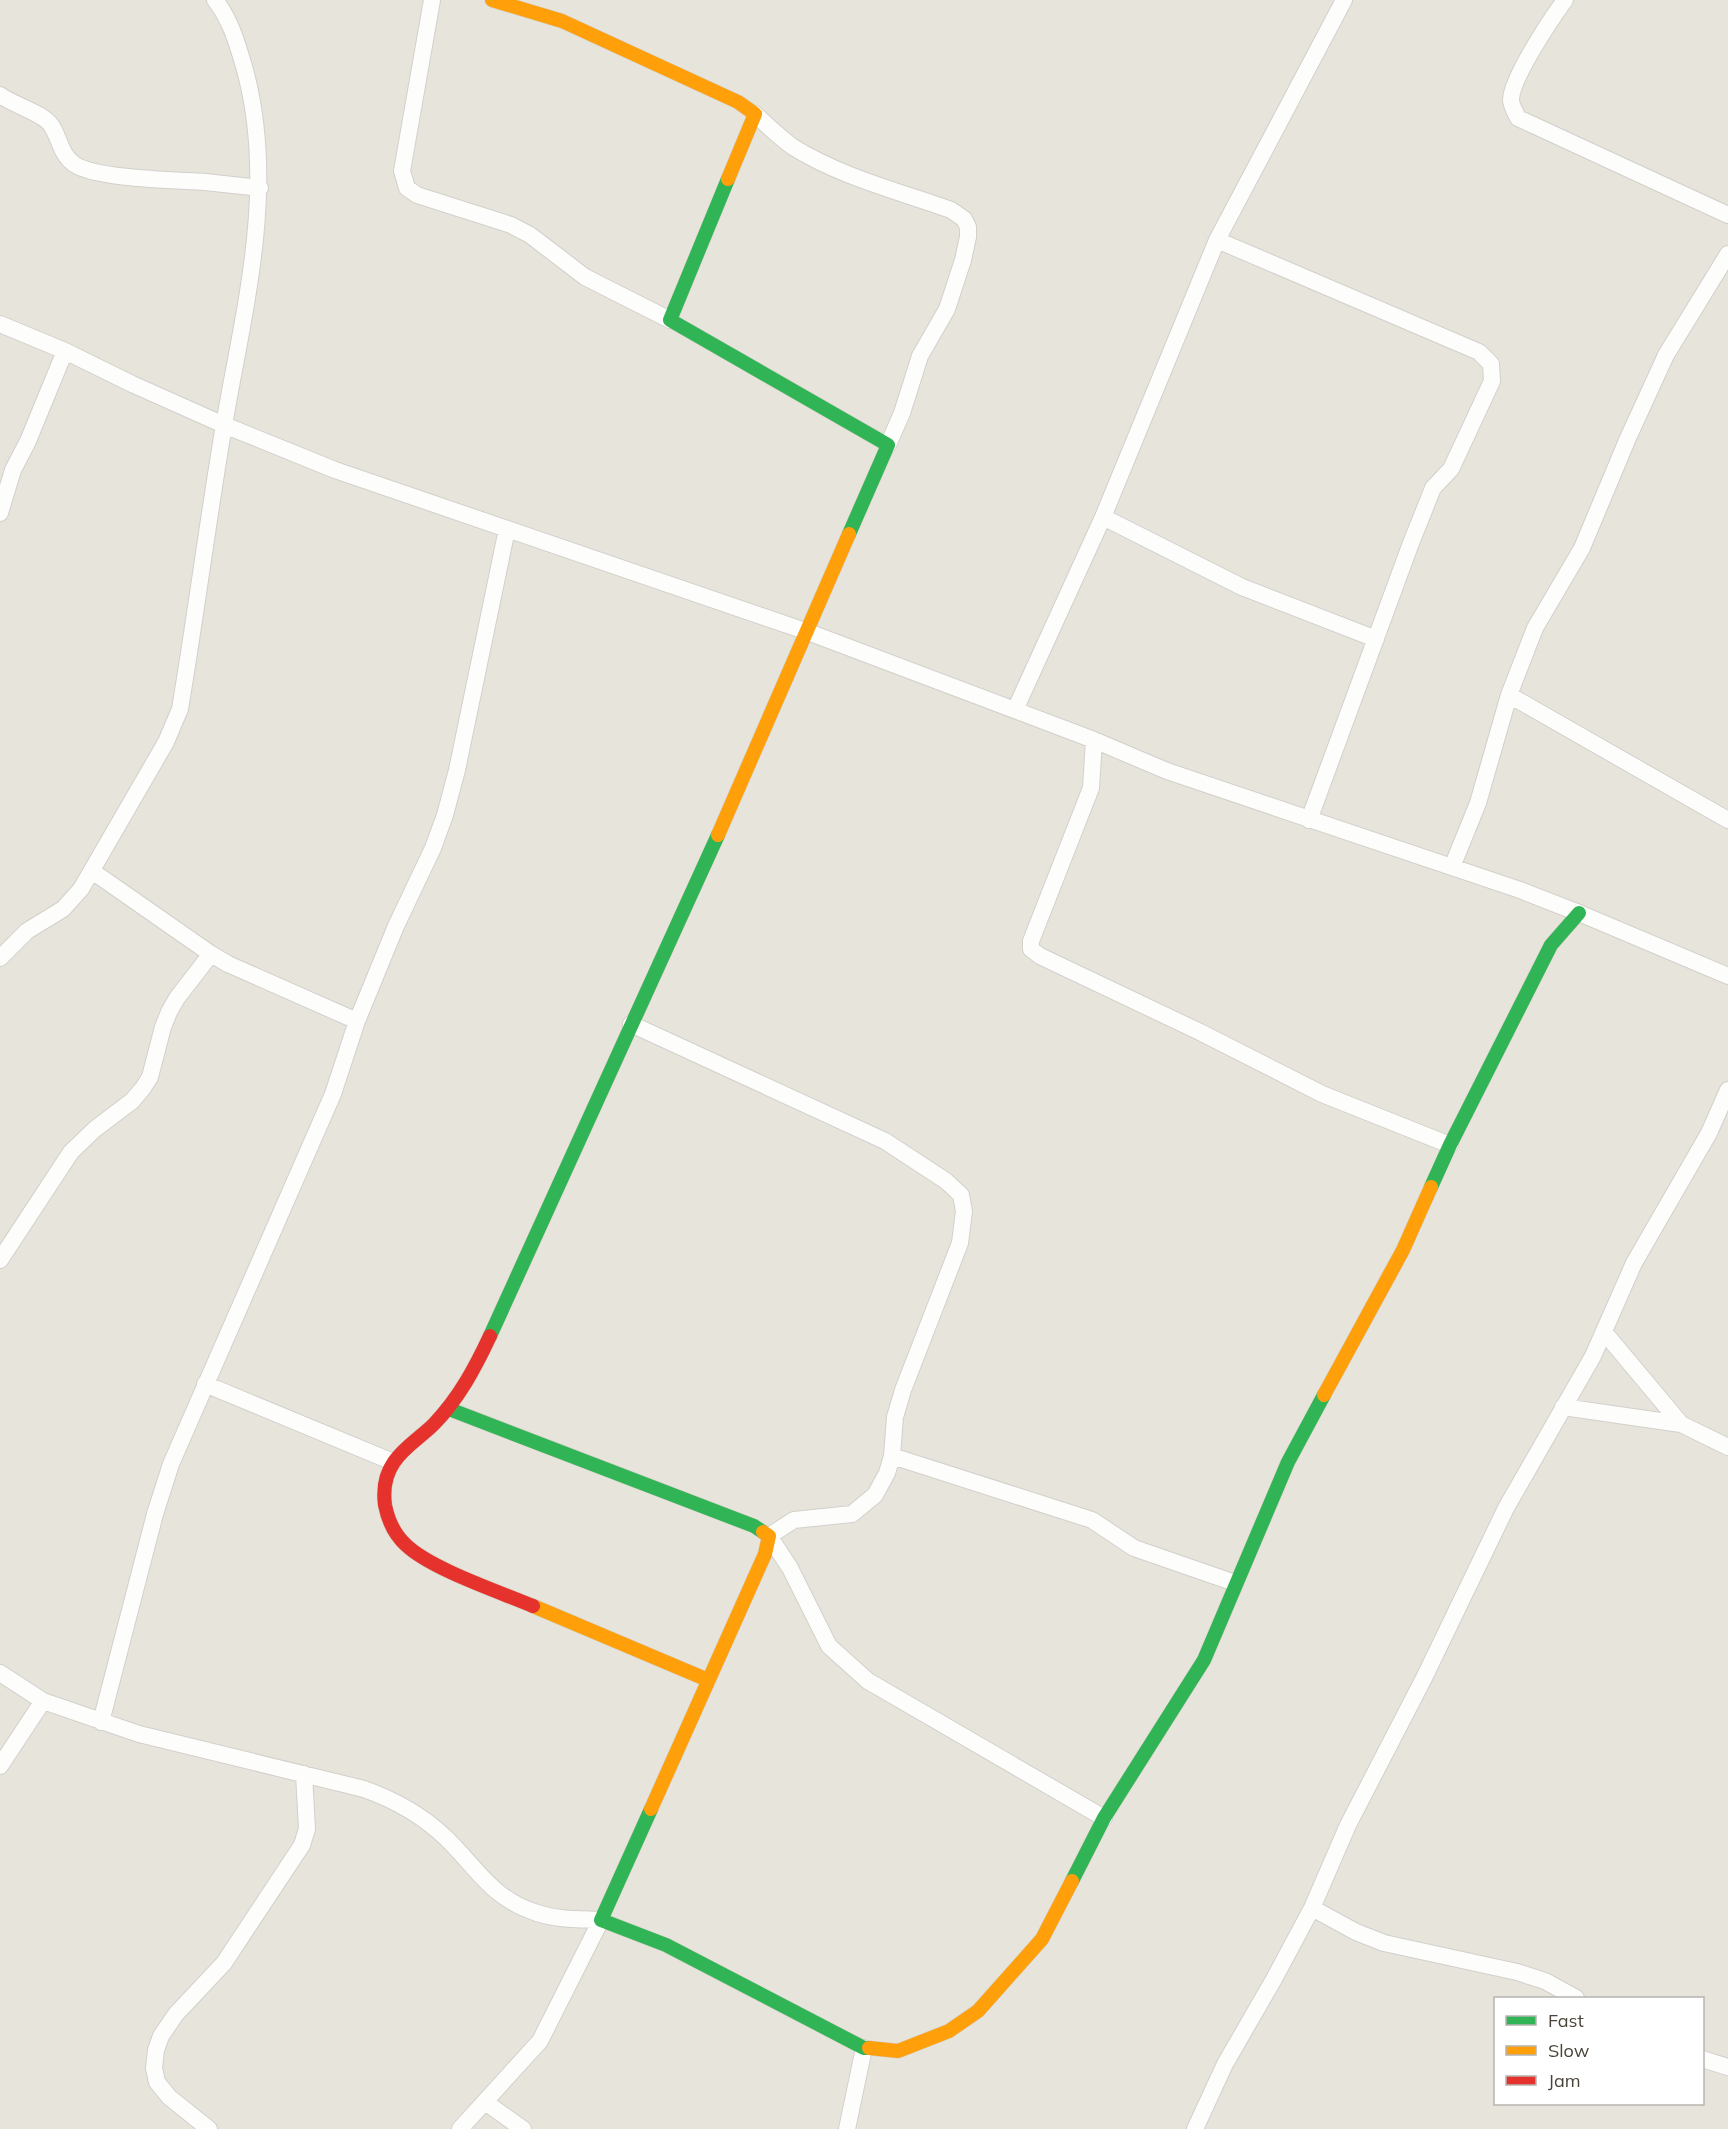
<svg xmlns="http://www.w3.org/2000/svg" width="1728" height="2129" font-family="Mulish,sans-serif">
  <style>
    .residential { fill: #e7e4dc; fill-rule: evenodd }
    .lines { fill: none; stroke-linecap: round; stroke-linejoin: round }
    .street-casing { stroke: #d2d0cb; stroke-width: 18 }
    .fast-casing { stroke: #d3cfc5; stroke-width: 15 }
    .slow-casing { stroke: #d3cfc5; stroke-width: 15 }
    .jam-casing { stroke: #d3cfc5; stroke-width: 15 }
    .street { stroke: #fdfdfc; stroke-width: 16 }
    .fast { stroke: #30b455; stroke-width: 14 }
    .slow { stroke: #ff9f0a; stroke-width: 14 }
    .jam { stroke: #e5322d; stroke-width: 14 }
  </style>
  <rect width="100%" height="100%" fill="#f4f2ee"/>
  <!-- residential -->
  <path class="residential" d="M0 0H1728V2129H0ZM1496 1998H1702V2104H1496Z"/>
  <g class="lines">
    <!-- street casing -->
    <g class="street-casing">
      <path id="street" d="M432 0 402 171 407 188 417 195 511 225 530 235 585 277 670 320
        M1565 0C1551 19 1511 79 1511 100 1511 106 1516 113 1518 118L1728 215
        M0 95C13 105 43 113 51 125 60 138 60 154 74 164 95 179 176 180 205 182 223 184 241 186 260 188
        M755 114C767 125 779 137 793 147 841 177 898 191 951 210L964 219 968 227V237L963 260 947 309 920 356 902 413 888 445
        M1217 240 1479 352 1491 364 1492 381 1451 469 1433 488 1411 543 1309 820
        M0 324 65 351 132 384 224 425 335 470 808 632 1094 740 1167 771 1520 890 1579 913 1728 976
        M0 513 13 470 28 441 65 351
        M1103 517 1242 587 1376 639
        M1509 695 1728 820
        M1015 710 1103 517 1217 240 1344 0
        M1094 740 1091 788 1031 941V949L1040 956 1200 1032 1322 1094 1450 1145
        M1452 867 1478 803 1509 695 1535 628 1582 548 1628 438 1666 355 1728 254
        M92 871 211 954 228 964 357 1021
        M0 958 27 931 63 909 81 889 166 742 180 709C196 614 208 519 224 425 244 308 277 189 245 70 238 46 231 20 215 0
        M631 1024 885 1141 946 1181 961 1195 964 1211 960 1243 903 1390 895 1417 892 1456 887 1473 875 1495 852 1514 794 1520 769 1536 790 1568 829 1646 868 1681 1104 1818
        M0 1260 71 1152 95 1129 132 1101 143 1088 150 1077 163 1027 169 1012 177 998 211 954
        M1604 1332 1681 1424
        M205 1384 393 1462
        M1563 1407 1681 1424 1728 1447
        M892 1456 1092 1520 1134 1548 1235 1583
        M0 1673 43 1701 139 1734 364 1789C395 1800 422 1815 446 1838 477 1868 492 1899 537 1913 558 1920 580 1919 601 1920L540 2041 460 2129
        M101 1722 155 1514 171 1464 333 1094 357 1021 396 926 433 848 445 815 457 770 507 529
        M0 1766 43 1701
        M1312 1908 1356 1932 1384 1943 1517 1972 1545 1981 1576 1998
        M1702 2059 1728 2067
        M485 2102 523 2129
        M209 2129 169 2097 157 2082 154 2068 156 2050 161 2036 176 2014 224 1963 302 1845 307 1829 304 1774
        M847 2129 864 2048
        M1195 2129 1225 2064 1274 1979 1312 1908 1348 1825 1424 1678 1506 1508 1593 1356 1634 1263 1709 1133 1728 1090"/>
    </g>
    <!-- fast casing -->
    <g class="fast-casing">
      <path id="fast" d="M728 179 670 320 888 445 849 534
        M1431 1187 1450 1145 1551 945 1579 913
        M490 1336 718 835
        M449 1409 754 1526 763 1532
        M651 1809 601 1920 666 1945 864 2048H869
        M1072 1881 1104 1818 1204 1660 1288 1462 1324 1395"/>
    </g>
    <!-- slow casing -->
    <g class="slow-casing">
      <path id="slow" d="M492 0 562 21 738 102 755 114 728 179
        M718 835 849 534
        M1324 1395 1403 1250 1431 1187
        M533 1606 708 1680
        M651 1809 765 1554 769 1536 763 1532
        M869 2048 898 2051 949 2031 978 2011 1042 1939 1072 1881"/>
    </g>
    <!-- jam casing -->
    <g class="jam-casing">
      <path id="jam" d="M490 1336C475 1368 459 1398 434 1424 421 1437 404 1447 394 1462 385 1475 383 1490 385 1505 388 1520 395 1535 406 1545 431 1569 500 1592 533 1606"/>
    </g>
    <!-- street -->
    <use href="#street" class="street"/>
    <!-- fast -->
    <use href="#fast" class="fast"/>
    <!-- slow -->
    <use href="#slow" class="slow"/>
    <!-- jam -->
    <use href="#jam" class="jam"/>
  </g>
  <!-- legend -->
  <rect x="1494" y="1997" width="210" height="108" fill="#ffffff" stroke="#b7b4b0" stroke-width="1.5"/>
  <rect x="1506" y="2016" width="30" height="9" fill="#30b455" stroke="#b7b4b0" stroke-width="1.5"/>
  <text x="1548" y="2027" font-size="18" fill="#4b4439">Fast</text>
  <rect x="1506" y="2046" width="30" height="9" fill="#ff9f0a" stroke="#b7b4b0" stroke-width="1.5"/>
  <text x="1548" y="2057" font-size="18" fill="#4b4439">Slow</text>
  <rect x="1506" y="2076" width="30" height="9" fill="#e5322d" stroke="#b7b4b0" stroke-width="1.5"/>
  <text x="1548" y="2087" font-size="18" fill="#4b4439">Jam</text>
</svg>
